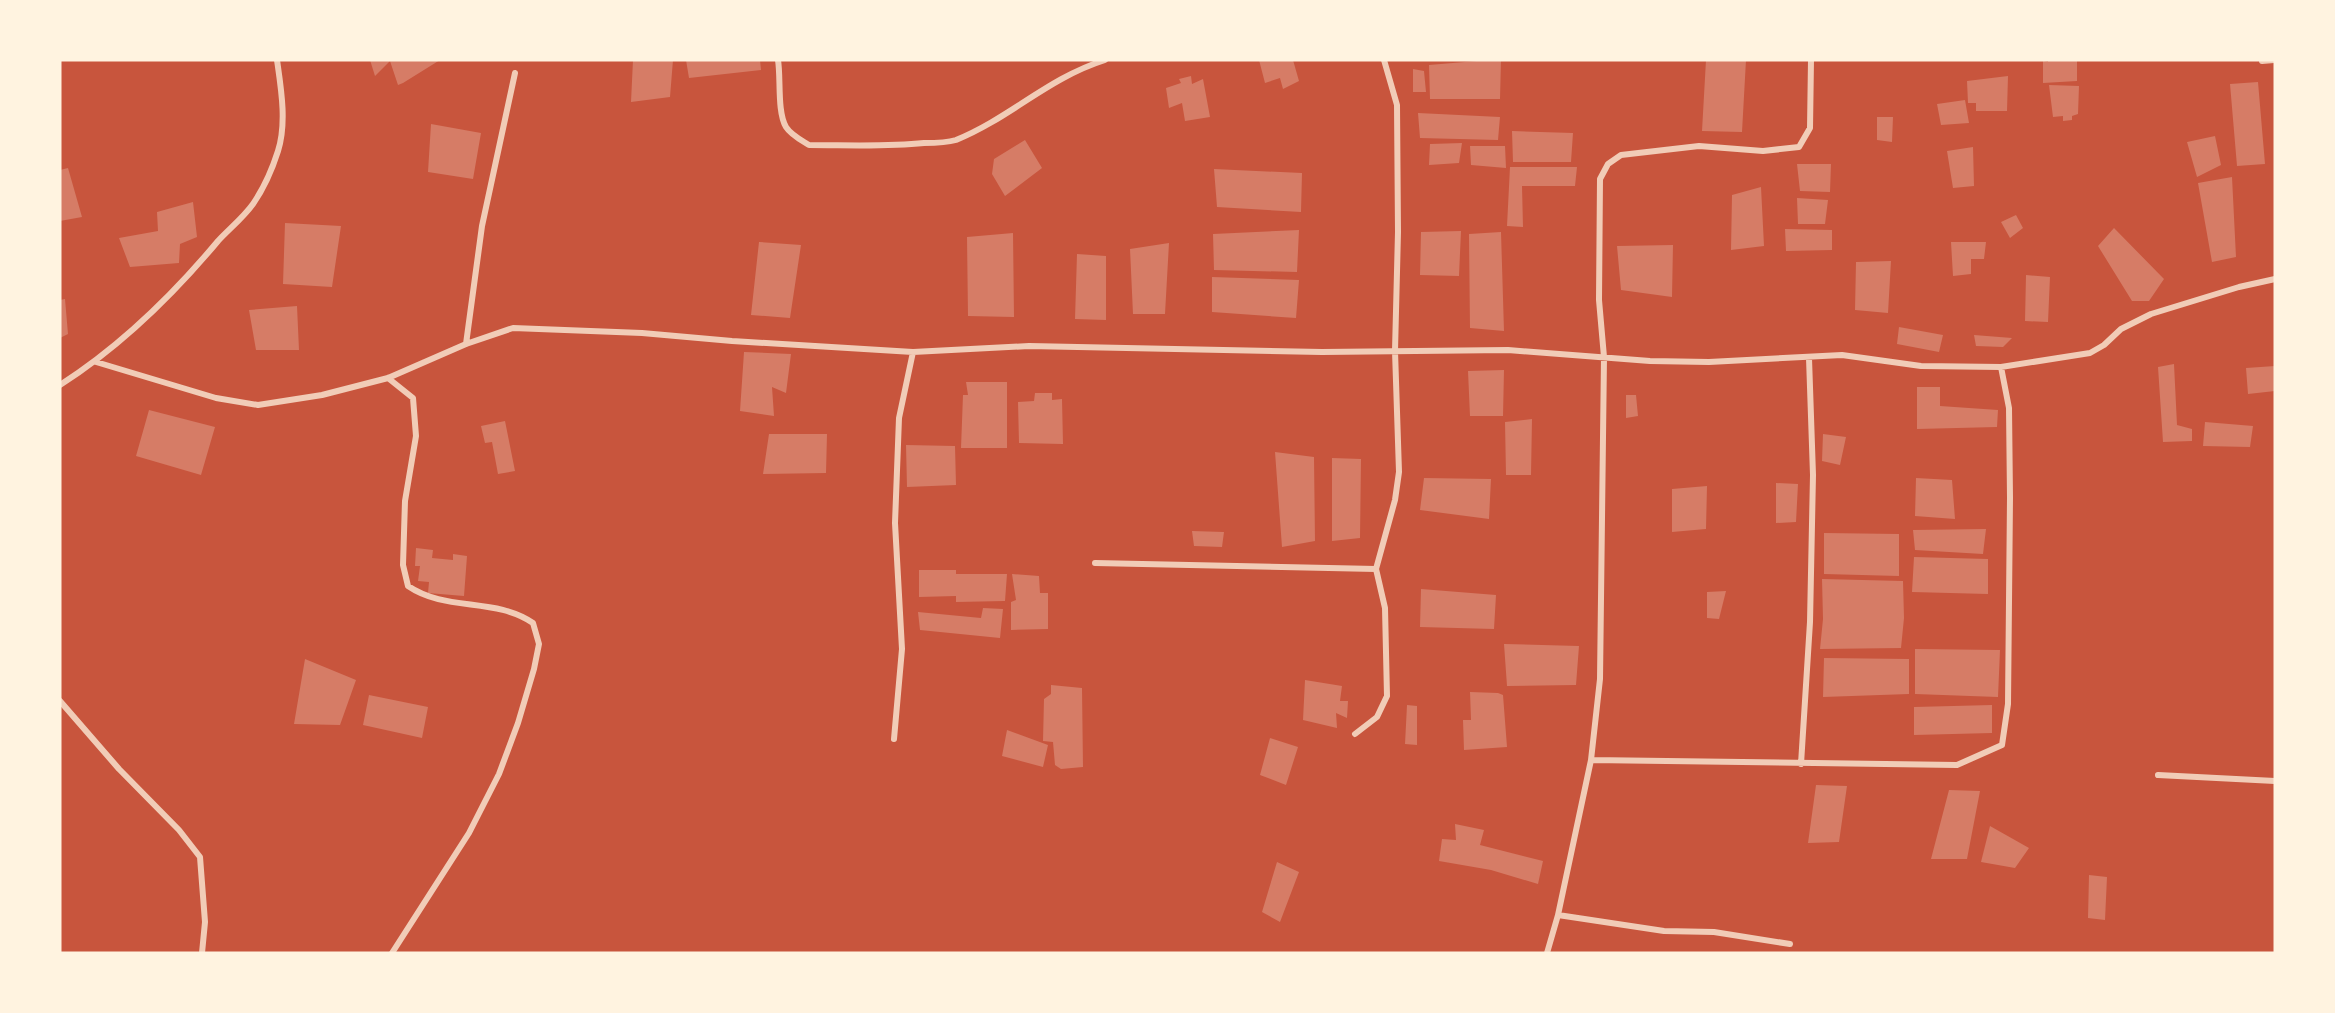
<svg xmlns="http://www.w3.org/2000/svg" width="2335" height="1013" font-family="'Open Sans',sans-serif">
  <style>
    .building { fill: #d67c66 }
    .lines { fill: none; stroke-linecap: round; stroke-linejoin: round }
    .minor { stroke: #f1ccb7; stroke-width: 6 }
  </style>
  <rect width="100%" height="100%" fill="#c8553d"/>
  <!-- building -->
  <path class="building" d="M370 60H440L403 83 398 85 390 61 375 76Z
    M633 60H673L670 97 631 102Z
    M686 60H760L761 70 689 78Z
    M1259 60H1293L1299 81 1283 89 1280 78 1265 83Z
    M1488 60H1501L1500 99H1430L1429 65Z
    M1706 60H1746L1742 132 1702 131Z
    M2048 60H2077V81L2043 83V61L2048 62Z
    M1413 69 1424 71 1426 92H1413Z
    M1191 76 1192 84 1203 79 1210 117 1185 121 1182 103 1169 108 1166 88 1181 83 1179 79Z
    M2008 76 2007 111H1976V103H1968L1967 81Z
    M2258 82 2265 164 2237 166 2230 84Z
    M2049 85 2079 86 2078 114 2072 116V120L2063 121V116L2053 117Z
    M1965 100 1969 123 1941 125 1937 104Z
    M1418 113 1500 117 1498 140 1420 138Z
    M1877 117H1893L1892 142 1877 140Z
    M431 124 481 133 473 179 428 172Z
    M1512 131 1573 133 1571 162H1513Z
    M2215 136 2221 165 2197 177 2187 142Z
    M1025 140 1042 168 1005 196 992 174 994 159Z
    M1462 143 1459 163 1429 165 1430 144Z
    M1470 146H1505L1506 168 1471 165Z
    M1973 147 1974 186 1953 188 1947 151Z
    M1797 164H1831L1830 192 1800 191Z
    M1510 167H1577L1575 186H1522L1523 227 1507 226Z
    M68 168 82 217 60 221V170Z
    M1214 169 1302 173 1301 212 1217 207Z
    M2232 177 2236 257 2212 262 2198 183Z
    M1761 187 1764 246 1731 250 1732 195Z
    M1797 198 1828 200 1825 224H1798Z
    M193 202 197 237 180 244 179 263 130 267 119 238 158 231 157 212Z
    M2016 215 2023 228 2010 238 2001 222Z
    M285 223 341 226 332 287 283 284Z
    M2114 228 2164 279 2149 301H2132L2098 246Z
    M1785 229 1832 230V250L1786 251Z
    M1299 230 1297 272 1214 270 1213 234Z
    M1461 231 1459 276 1420 275 1421 232Z
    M1501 232 1504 331 1470 328 1469 234Z
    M1013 233 1014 317 968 316 967 237Z
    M759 242 801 245 790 318 751 315Z
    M1951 242H1986L1984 259H1971V274L1953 276Z
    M1169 243 1165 314H1133L1130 249Z
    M1673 245 1672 297 1621 290 1617 246Z
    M1077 254 1106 256V320L1075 319Z
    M1891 261 1888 313 1855 310 1856 262Z
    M2026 275 2050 277 2048 322 2025 321Z
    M1212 277 1299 280 1296 318 1212 312Z
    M65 299 68 334 60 338V300Z
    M297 306 299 350H256L249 310Z
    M1899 327 1943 335 1939 352 1897 344Z
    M1974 335 2012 338 2003 347 1976 346Z
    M744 352 791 354 786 393 772 387 774 416 740 411Z
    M2174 364 2177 425 2192 429V441L2163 442 2158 367Z
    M2275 366V391L2248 394 2246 368Z
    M1504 370 1503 416H1470L1468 371Z
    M966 382H1007V448H961L963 395H968Z
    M1917 387H1940V406L1998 410 1997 427 1917 429Z
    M1035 393H1052V400L1062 399 1063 444 1019 443 1018 402 1034 401Z
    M1626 395H1636L1638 416 1626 418Z
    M149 410 215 427 201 475 136 456Z
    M1532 419 1531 475H1506L1505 422Z
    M505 421 515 471 498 474 492 442 485 443 481 426Z
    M2205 422 2253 426 2250 447 2203 446Z
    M769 434H827L826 473 763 474Z
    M1823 434 1846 437 1840 465 1822 461Z
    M906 445 955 446 956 485 907 487Z
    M1275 452 1314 457 1315 541 1282 547Z
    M1332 458 1361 459 1360 538 1332 541Z
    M1424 478 1491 479 1489 519 1420 510Z
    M1916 478 1952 480 1955 519 1915 516Z
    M1776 483 1798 484 1796 522 1776 523Z
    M1707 486 1706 529 1672 532V489Z
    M1986 529 1983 554 1915 550 1913 530Z
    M1192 531 1224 532 1222 547 1194 546Z
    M1824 533 1899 534V576L1824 574Z
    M416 548 433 550 432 558 453 560V554L467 556 464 596 428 593 429 582 418 581 420 566H415Z
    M1914 557 1988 559V594L1912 592Z
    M919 570H956V574H1007L1005 601 956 602V596L919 597Z
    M1012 574 1039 576 1040 593H1048V629L1011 630V602L1016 600Z
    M1822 579 1903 581 1904 618 1901 648 1820 649 1823 619Z
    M1421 589 1496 595 1494 629 1420 627Z
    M1726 591 1719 619 1707 618V592Z
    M983 608 1003 609 1000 638 920 630 918 612 981 618Z
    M1504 644 1579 646 1576 685 1507 686Z
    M1915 649 2000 650 1998 697 1915 694Z
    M1824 658 1909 659V694L1823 697Z
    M305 659 356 680 340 725 294 724Z
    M1305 680 1342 686 1340 701H1348L1347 718 1336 713 1337 728 1303 720Z
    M1051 685 1082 688 1083 767 1061 769 1055 765 1053 742 1043 741 1044 699 1051 694Z
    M1470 692 1498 693 1503 695 1507 747 1464 750 1463 720H1471Z
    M369 695 428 707 422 738 363 725Z
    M1407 705 1417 706V745L1405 744Z
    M1992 705V733L1914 735V707Z
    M1007 730 1048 745 1043 767 1002 756Z
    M1270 738 1298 747 1286 785 1260 775Z
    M1816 785 1847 786 1839 842 1808 843Z
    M1949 790 1980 791 1967 859H1931Z
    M1455 824 1484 830 1480 845 1543 861 1538 884 1491 870 1439 861 1442 839 1456 840Z
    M1990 826 2029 848 2015 868 1981 862Z
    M1277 862 1299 872 1280 922 1262 912Z
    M2089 875 2107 877 2105 920 2088 918Z"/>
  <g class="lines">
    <!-- minor -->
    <path class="minor" d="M778 60C781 78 777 112 786 127 791 135 801 140 809 145 847 145 886 147 924 143 934 143 946 143 956 140 1010 118 1048 78 1105 60
      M2262 61 2274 60
      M466 344 482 226 515 73
      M96 362 216 398 258 405 322 395 388 378 466 344 513 328 642 333 732 341 913 352 1029 346 1322 352 1508 350 1650 361 1709 362 1842 355 1921 366 2001 367 2090 353 2104 345 2121 329 2151 314 2239 287 2275 279
      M388 378 413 398 416 436 405 501 403 565 408 586C446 612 495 597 533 623L539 644 534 669 518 723 499 774 469 833 392 953
      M60 385C121 346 172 296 218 241 229 229 243 218 253 204 264 188 272 170 278 151 287 123 281 88 277 60
      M1095 563 1376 569
      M60 701 119 769 179 830 200 857 205 922 202 953
      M1355 734 1377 717 1387 696 1385 608 1376 569 1395 500 1399 472 1395 351 1398 232 1397 105 1384 60
      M894 739 902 649 895 523 899 418 913 352
      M1591 760 1957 765 2002 745 2008 704 2010 498 2009 408 2001 367
      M1801 764 1810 622 1813 475 1809 358
      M2158 775 2275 781
      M1558 915 1664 931 1714 932 1790 944
      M1547 953 1558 915 1591 760 1600 679 1604 357 1599 300 1600 179 1608 164 1621 155 1699 146 1763 151 1799 147 1810 128 1811 60"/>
  </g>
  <!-- border -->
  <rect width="2335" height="1013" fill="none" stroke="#fff3e0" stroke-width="123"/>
</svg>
